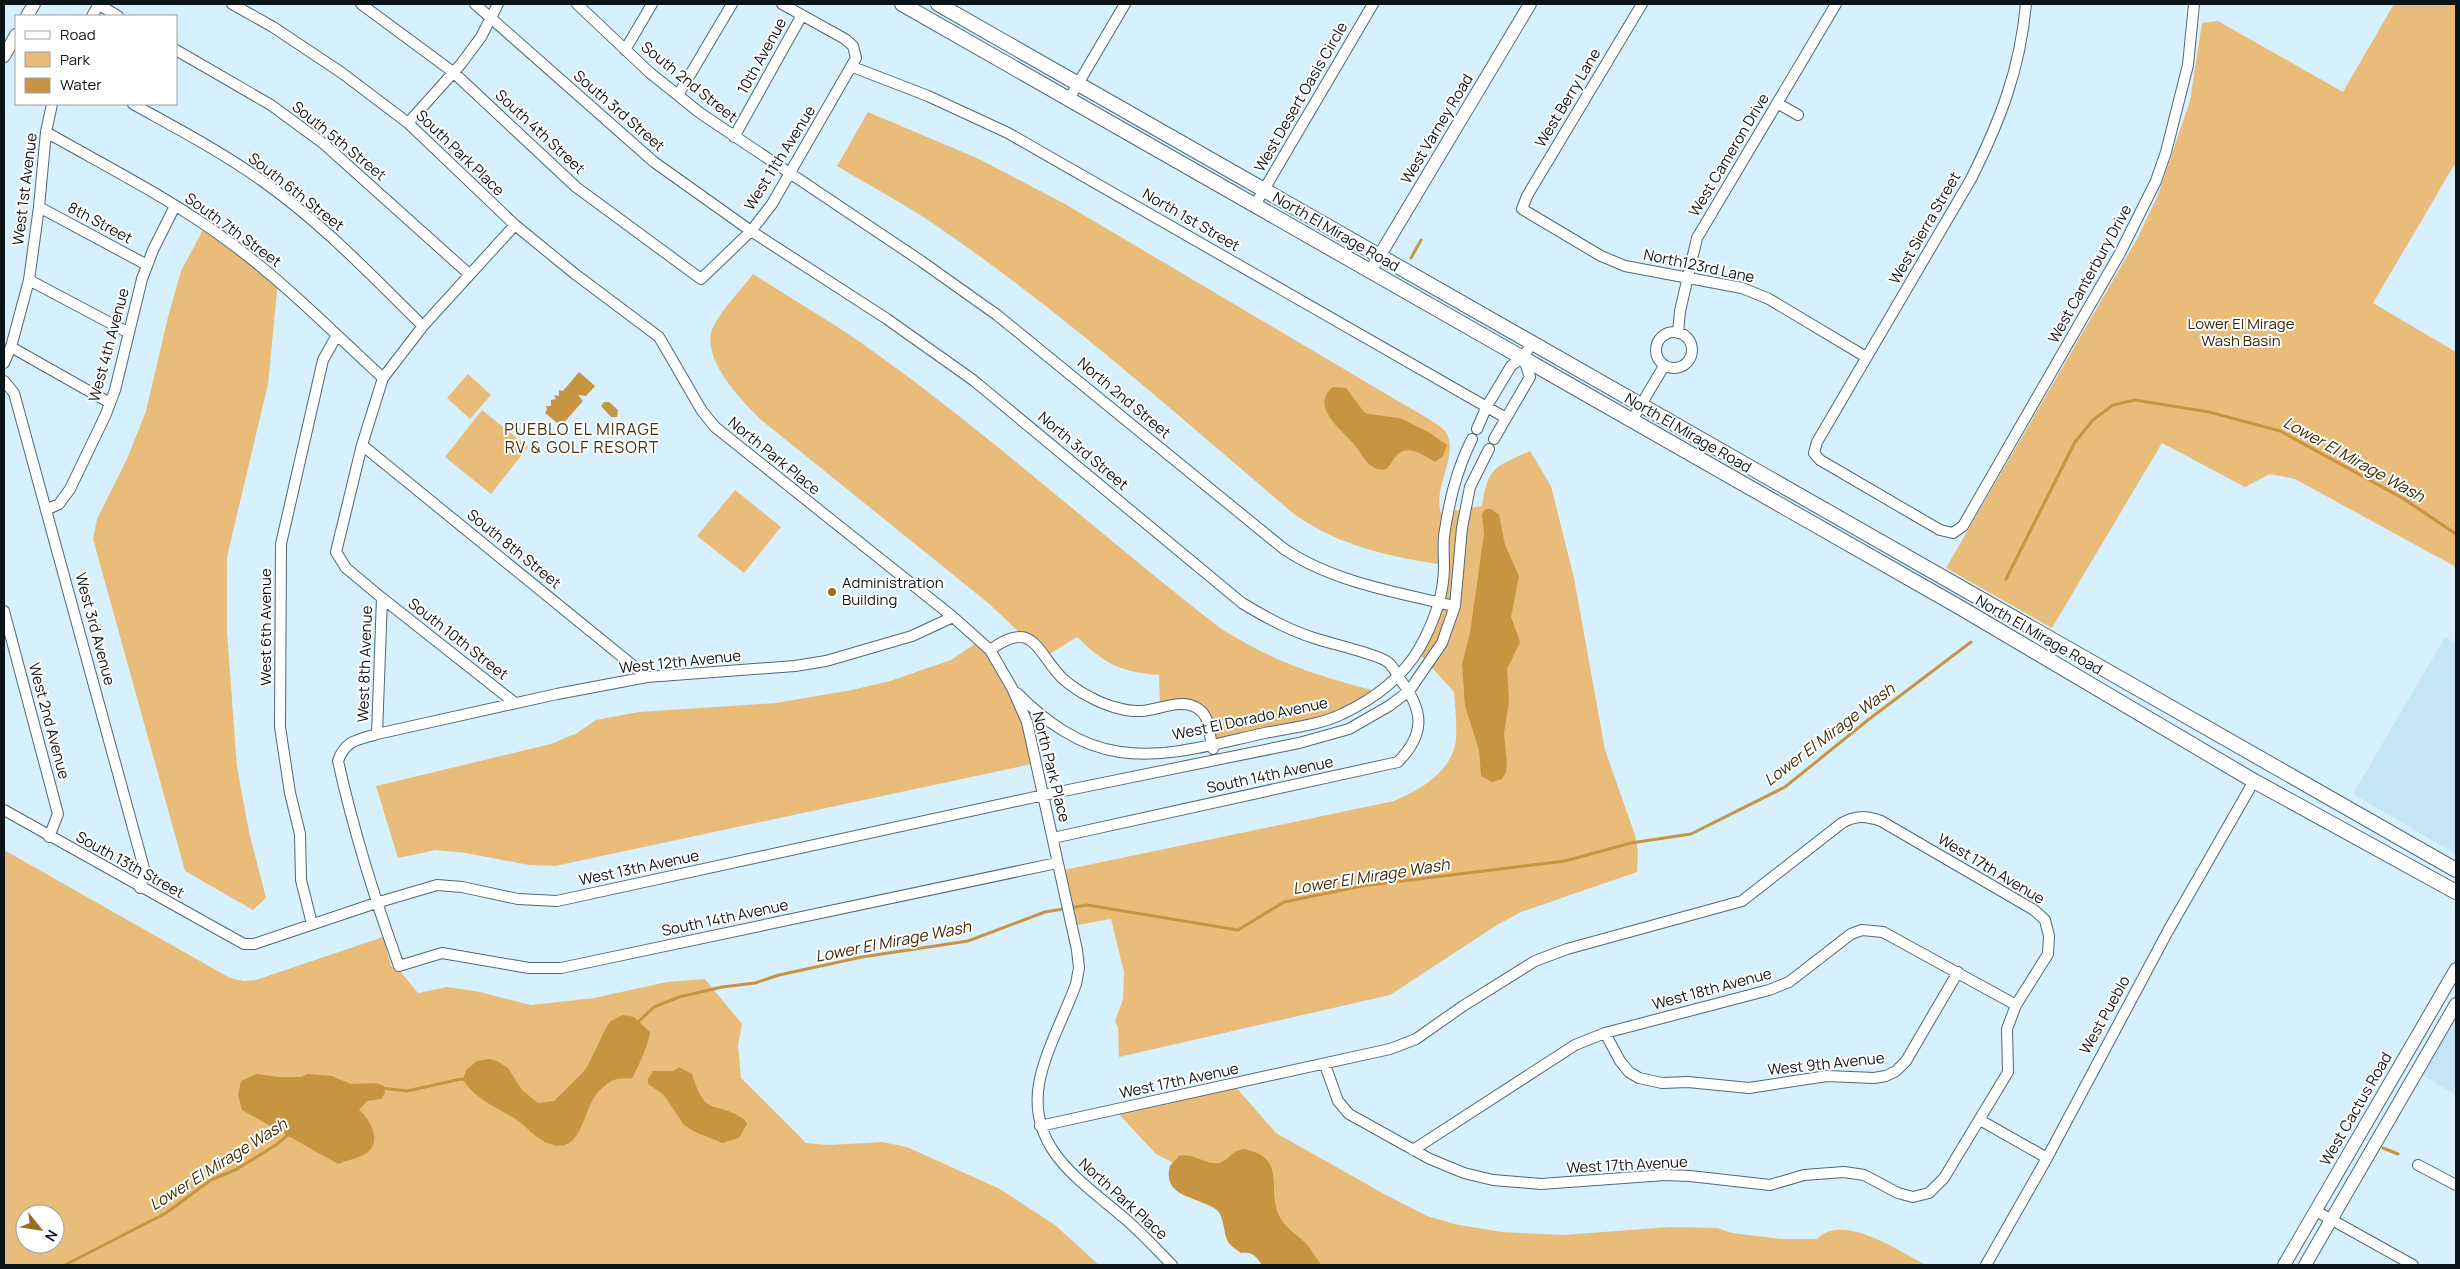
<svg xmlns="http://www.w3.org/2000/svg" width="2460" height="1269" font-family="Manrope,sans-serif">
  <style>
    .built { fill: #c4e5f4 }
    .green { fill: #e9bd79; fill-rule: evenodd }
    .water { fill: #c79441 }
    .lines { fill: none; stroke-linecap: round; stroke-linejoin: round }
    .stream { stroke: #c79441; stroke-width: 3 }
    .minor-casing { stroke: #526873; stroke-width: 12 }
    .tertiary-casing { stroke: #526873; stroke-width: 14 }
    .secondary-casing { stroke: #526873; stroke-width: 16 }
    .minor { stroke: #fff; stroke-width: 10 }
    .tertiary { stroke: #fff; stroke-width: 12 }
    .secondary { stroke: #fff; stroke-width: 14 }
    .poi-dot { fill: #9b6e1e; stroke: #fff; stroke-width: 2 }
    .labels { text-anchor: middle; stroke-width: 4; stroke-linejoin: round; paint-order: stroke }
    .street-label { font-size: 15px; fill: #0b1418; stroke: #fff }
    .park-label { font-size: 15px; fill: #392400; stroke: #fff }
    .poi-label { font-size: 15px; fill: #0b1418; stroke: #fff; text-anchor: start }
    .neighbourhood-label { font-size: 16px; letter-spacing: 1px; fill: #452f09; stroke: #fff }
    .water-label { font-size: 16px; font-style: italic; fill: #3f2b05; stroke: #fff }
  </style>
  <rect width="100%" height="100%" fill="#d7f0fd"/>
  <!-- built -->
  <path class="built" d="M2445 637 2456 644V854L2353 794Z
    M2456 1016V1095L2422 1075Z"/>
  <!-- green -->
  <path class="green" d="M2394 4H2456V162L2373 303 2456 352V567L2295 479 2270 474 2245 487 2162 443 2052 628 1946 568 2137 239 2158 195 2190 101 2202 23 2218 21 2343 92Z
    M868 112 979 159 1065 204 1393 398C1404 405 1439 423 1445 431 1461 453 1432 487 1441 513L1482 506C1488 466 1495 467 1530 451L1551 486 1574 578 1605 750 1635 835 1638 852 1637 872 1521 912 1497 925 1390 995 1119 1057 1118 1027 1115 1021 1123 999 1124 972 1111 919 1072 926 1059 871 1394 801C1419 790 1447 775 1455 746 1458 732 1455 706 1454 692L1417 651 1428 633 1444 565C1390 557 1339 546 1294 514 1174 412 1056 306 925 218 897 200 867 184 837 166Z
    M205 226 278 281 268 384 227 557V633L237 767 249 832 266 898 253 910 185 871 93 539 97 519 127 459 146 411 168 317 181 271Z
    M753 274C794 300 837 325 877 354 996 440 1104 538 1220 628 1276 663 1316 676 1380 692L1341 714 1212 744 1197 708 1160 709 1159 675C1120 672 1105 664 1077 637L1046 656C1025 639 1007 620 987 602L760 419C741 400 699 357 713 327 722 309 740 291 753 274Z
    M468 374 491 395 470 419 447 398Z
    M482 410 528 447 491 494 445 457Z
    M735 490 781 527 744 573 697 536Z
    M979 641 1012 688 1037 763 555 866 529 865 466 853 436 850 398 858 376 786 551 744 577 733 596 720 639 712 776 703 852 690 890 681 951 660Z
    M4 850 230 978 244 981 256 980 383 937 391 966 400 971 418 993 447 987 480 992 531 1005 594 998 667 982 705 979 742 1024 738 1045 741 1078 806 1143 829 1145 882 1142 907 1147 1000 1189 1055 1225 1099 1265H4ZM25 1214H55V1244H25Z
    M1234 1085 1276 1133 1386 1195 1427 1216 1459 1225 1502 1232 1563 1235 1670 1227 1717 1228 1732 1233 1783 1239H1817C1843 1212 1900 1252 1926 1265H1262C1256 1256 1252 1251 1241 1253L1229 1243 1220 1214 1216 1209 1179 1193 1169 1177 1172 1162 1156 1154 1115 1110Z"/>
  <!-- water -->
  <path class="water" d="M579 372 595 386 586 396 578 395 583 401 561 426 545 413 547 409 546 406H551V400L556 399 554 395 559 396V390L563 391Z
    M1333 387 1346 388 1364 412 1368 414 1400 418 1430 433 1447 445 1443 456 1435 462C1424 455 1407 443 1396 456 1392 461 1391 465 1386 469 1368 473 1362 452 1352 442 1339 428 1310 405 1333 387Z
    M604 402H609L618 410 617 417H611L601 406Z
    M1486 509H1491L1499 515 1505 545 1519 576 1511 617 1520 642 1507 669 1509 701 1504 733 1507 764 1506 772 1502 779 1492 782 1481 776 1479 750 1465 706 1462 664 1470 633 1484 534 1482 514Z
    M623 1015 634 1017 650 1032C650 1040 637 1071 632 1078 625 1079 617 1077 610 1082 604 1086 597 1092 594 1098 583 1114 580 1155 550 1144 535 1139 527 1126 514 1118 496 1107 473 1098 463 1079L466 1070 477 1061 489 1059 497 1061 508 1068 522 1090 538 1103 554 1101 586 1069 607 1026 611 1021Z
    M679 1067 692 1074C706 1119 713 1099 744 1119L747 1124 739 1138 722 1143 693 1131 684 1125 664 1095 648 1084V1079L653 1071H673Z
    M256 1074 279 1077H301L308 1074 332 1076 351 1084 376 1083 384 1086 385 1093 381 1099 367 1101 359 1110C371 1120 383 1143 365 1154 357 1159 346 1160 338 1164L242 1110 238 1095 241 1081Z
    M1244 1149C1290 1158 1264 1191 1281 1219 1287 1230 1300 1236 1308 1246 1313 1252 1317 1259 1321 1265H1262C1256 1256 1252 1251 1241 1253 1237 1250 1232 1247 1229 1243 1222 1233 1226 1218 1217 1210 1201 1196 1161 1199 1170 1166L1179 1156C1193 1152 1205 1165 1219 1163 1229 1161 1231 1150 1244 1149Z"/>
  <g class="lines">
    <!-- stream -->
    <path class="stream" d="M1411 258 1421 240
      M2006 579 2075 442 2093 420 2113 405 2135 400 2209 412 2280 431 2404 499 2456 534
      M636 1024 654 1007 679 997 722 987 755 983 779 975 862 957 968 941 1045 912 1087 905 1238 930 1284 902 1362 886 1565 861 1631 843 1691 834 1785 787 1868 720 1971 642
      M381 1088 407 1091 461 1079 467 1080
      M2383 1148 2398 1154
      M65 1265 166 1213 211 1180 237 1169 276 1145 289 1134"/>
    <!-- minor casing -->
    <g class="minor-casing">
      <path id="minor" d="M232 4 273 27 342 73 408 123 515 225 575 274 659 337 702 411 715 427 953 617 990 650 1012 688 1027 722 1077 950 1079 968 1076 984C1065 1015 1044 1053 1039 1084 1028 1149 1081 1181 1123 1217 1141 1232 1156 1249 1172 1265
        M361 4 453 72 576 187 701 279 751 231 772 204 856 58 853 46 845 39 782 4
        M475 4 654 162 751 231 887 319 973 380 1242 603C1265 617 1288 630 1314 638 1328 643 1381 655 1389 663 1394 668 1398 676 1402 682 1425 713 1424 735 1398 762L1053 838
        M577 4 649 72 700 113 921 261 997 315 1284 549C1333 582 1398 593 1455 606
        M1642 4 1527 196 1522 209 1601 256 1625 266 1742 288 1769 299 1866 357
        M2026 4C2020 70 2000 121 1971 179L1817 442 1814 453 1820 460 1940 530 1953 533 1963 526 2120 253 2156 181 2166 152 2188 65 2194 4
        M99 5 118 16
        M92 16 99 4
        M176 50 271 105 324 144 469 274
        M625 50 652 4
        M853 67 928 96 1008 133 1506 418
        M678 95 732 4
        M1069 99 1125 4
        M1777 103 1798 115
        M133 104C176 128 220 151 261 180 321 222 371 275 423 326
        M408 123 461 64 481 37 498 4
        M46 132C109 168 175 201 232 244 286 284 334 333 383 378
        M734 137 802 15
        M1255 205 1373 4
        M39 207 147 265
        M515 225 423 326 383 378 362 445 336 552 346 568 382 598 377 734C358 740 345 740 338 761 354 833 374 897 399 966L442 953 529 968H561L1057 863
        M29 280 129 333
        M1656 350a18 18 0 1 1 36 0a18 18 0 1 1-36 0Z
        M1678 333 1680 311 1697 238 1836 4
        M11 347 110 403
        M4 363 11 347 29 280 39 207 46 132 52 104
        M4 381 14 393 145 872 140 888
        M1632 420 1664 366
        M1477 429 1487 406 1511 366 1523 357 1533 342
        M1494 439 1530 377 1523 357
        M362 445 647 677
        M48 509 59 504 70 489 106 414 115 390 142 279 153 250 175 206
        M382 598 515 703
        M4 611 58 814 49 837
        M990 650C1033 618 1036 651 1062 678 1071 686 1080 692 1090 697 1104 705 1126 712 1141 711 1159 710 1181 698 1197 708 1212 717 1208 735 1213 749
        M1017 693C1045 721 1078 746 1120 752 1168 759 1218 743 1265 733 1290 728 1320 725 1342 714 1374 699 1401 679 1419 649 1433 624 1444 596 1444 567 1444 557 1443 547 1444 536 1449 502 1456 471 1472 439
        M377 734 557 694 647 677 795 666 826 661 912 636 953 617
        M4 810 244 944H254L376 903 437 885 462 887 518 899 557 901 1044 795 1299 743 1349 729 1389 706 1409 691 1442 643 1455 606 1462 528 1470 487 1489 449
        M312 924 301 880 300 834 290 793 280 727 281 544 323 360 337 335
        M1605 1033 1620 1061 1629 1072 1639 1078 1662 1083 1688 1082 1749 1088 1827 1076 1874 1078 1886 1076 1896 1071 1906 1061 1958 972
        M1980 1120 2047 1158
        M1040 1126 1390 1049 1416 1039 1463 1006 1535 961 1567 949 1742 901 1842 823C1856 815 1866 816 1881 821L2034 910 2045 920 2049 936 2048 954 2016 1005 2007 1029 2008 1072 1944 1178 1929 1193 1913 1197 1898 1193 1864 1175 1844 1172 1804 1175 1770 1185 1690 1176 1665 1175 1541 1184 1493 1180 1464 1173 1430 1159 1349 1114 1338 1101 1325 1065
        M1413 1150 1575 1045 1605 1033 1769 990 1789 982 1851 934 1862 930 1883 932 2016 1005
        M2418 1165 2456 1185
        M2316 1211 2413 1265
        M1986 1265 2047 1158 2168 931 2254 781"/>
    </g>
    <!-- tertiary casing -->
    <g class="tertiary-casing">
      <path id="tertiary" d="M27 16 34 4
        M4 56 16 35
        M1371 270 1530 4
        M2284 1265 2456 969
        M2305 1265 2456 1004"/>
    </g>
    <!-- secondary casing -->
    <g class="secondary-casing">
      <path id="secondary" d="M902 4 1961 608 2254 781 2456 892
        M938 4 2456 870"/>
    </g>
    <!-- minor -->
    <use href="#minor" class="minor"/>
    <!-- tertiary -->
    <use href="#tertiary" class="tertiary"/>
    <!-- secondary -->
    <use href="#secondary" class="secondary"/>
  </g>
  <!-- markers -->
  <circle class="poi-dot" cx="832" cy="592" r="5"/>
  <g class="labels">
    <!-- street labels -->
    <g class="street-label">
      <text transform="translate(762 56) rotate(-61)" y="5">10th Avenue</text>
      <text transform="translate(689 82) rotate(39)" y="5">South 2nd Street</text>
      <text transform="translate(1301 97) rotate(-60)" y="5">West Desert Oasis Circle</text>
      <text transform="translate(1568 98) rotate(-59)" y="5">West Berry Lane</text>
      <text transform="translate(619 111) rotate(41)" y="5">South 3rd Street</text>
      <text transform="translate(1437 129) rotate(-59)" y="5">West Varney Road</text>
      <text transform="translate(540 132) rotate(43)" y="5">South 4th Street</text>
      <text transform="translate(339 141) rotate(39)" y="5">South 5th Street</text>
      <text transform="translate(460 153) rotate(44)" y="5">South Park Place</text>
      <text transform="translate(1729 155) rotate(-59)" y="5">West Cameron Drive</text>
      <text transform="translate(780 158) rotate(-58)" y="5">West 11th Avenue</text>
      <text transform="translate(25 189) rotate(-83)" y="5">West 1st Avenue</text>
      <text transform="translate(296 192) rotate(38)" y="5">South 6th Street</text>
      <text transform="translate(1191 220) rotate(30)" y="5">North 1st Street</text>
      <text transform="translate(100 223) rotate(28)" y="5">8th Street</text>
      <text transform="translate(1925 228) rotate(-60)" y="5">West Sierra Street</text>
      <text transform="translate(233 230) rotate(36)" y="5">South 7th Street</text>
      <text transform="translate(1336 232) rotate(30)" y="5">North El Mirage Road</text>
      <text transform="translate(1699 266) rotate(12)" y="5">North123rd Lane</text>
      <text transform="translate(2090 274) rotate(-61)" y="5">West Canterbury Drive</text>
      <text transform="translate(109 345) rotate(-75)" y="5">West 4th Avenue</text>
      <text transform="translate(1124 398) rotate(40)" y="5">North 2nd Street</text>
      <text transform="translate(1688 433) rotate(30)" y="5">North El Mirage Road</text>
      <text transform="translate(1083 451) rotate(40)" y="5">North 3rd Street</text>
      <text transform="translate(774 456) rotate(39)" y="5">North Park Place</text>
      <text transform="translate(514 549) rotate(39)" y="5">South 8th Street</text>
      <text transform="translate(266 627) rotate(-90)" y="5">West 6th Avenue</text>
      <text transform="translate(95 629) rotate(75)" y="5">West 3rd Avenue</text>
      <text transform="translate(2039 635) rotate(30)" y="5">North El Mirage Road</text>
      <text transform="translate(458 639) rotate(38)" y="5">South 10th Street</text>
      <text transform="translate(680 662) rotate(-6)" y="5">West 12th Avenue</text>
      <text transform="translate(365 664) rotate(-88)" y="5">West 8th Avenue</text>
      <text transform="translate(1250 719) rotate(-12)" y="5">West El Dorado Avenue</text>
      <text transform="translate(49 721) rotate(75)" y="5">West 2nd Avenue</text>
      <text transform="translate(1051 767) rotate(76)" y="5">North Park Place</text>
      <text transform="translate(1270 775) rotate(-12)" y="5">South 14th Avenue</text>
      <text transform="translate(130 865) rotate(29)" y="5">South 13th Street</text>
      <text transform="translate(639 868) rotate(-12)" y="5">West 13th Avenue</text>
      <text transform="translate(1991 869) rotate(31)" y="5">West 17th Avenue</text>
      <text transform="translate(725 918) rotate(-12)" y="5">South 14th Avenue</text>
      <text transform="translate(1712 989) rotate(-15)" y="5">West 18th Avenue</text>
      <text transform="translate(2105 1015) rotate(-61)" y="5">West Pueblo</text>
      <text transform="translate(1826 1064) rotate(-6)" y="5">West 9th Avenue</text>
      <text transform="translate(1179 1081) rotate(-12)" y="5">West 17th Avenue</text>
      <text transform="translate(2356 1109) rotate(-60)" y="5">West Cactus Road</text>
      <text transform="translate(1627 1165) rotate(-3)" y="5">West 17th Avenue</text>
      <text transform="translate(1123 1199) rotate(42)" y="5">North Park Place</text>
    </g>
    <!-- park labels -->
    <g class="park-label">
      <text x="2241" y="329">Lower El Mirage<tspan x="2241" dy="17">Wash Basin</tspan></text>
    </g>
    <!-- poi labels -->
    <g class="poi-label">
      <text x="842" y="588">Administration<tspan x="842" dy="17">Building</tspan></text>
    </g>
    <!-- neighbourhood labels -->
    <g class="neighbourhood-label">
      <text x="582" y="435">PUEBLO EL MIRAGE<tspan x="582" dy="18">RV &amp; GOLF RESORT</tspan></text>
    </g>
    <!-- water labels -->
    <g class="water-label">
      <text transform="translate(2354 459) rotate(29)" y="6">Lower El Mirage Wash</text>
      <text transform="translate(1829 734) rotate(-37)" y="6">Lower El Mirage Wash</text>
      <text transform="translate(1371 876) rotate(-9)" y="6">Lower El Mirage Wash</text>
      <text transform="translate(893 941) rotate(-11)" y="6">Lower El Mirage Wash</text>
      <text transform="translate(218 1164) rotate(-32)" y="6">Lower El Mirage Wash</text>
    </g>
  </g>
  <!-- border -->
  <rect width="2460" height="1269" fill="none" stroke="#0b1418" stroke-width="10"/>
  <!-- legend -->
  <rect x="15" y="15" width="162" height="90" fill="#ffffff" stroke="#9da1a3"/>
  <rect x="25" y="31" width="25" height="8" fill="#ffffff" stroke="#9da1a3"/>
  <text x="60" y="40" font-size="15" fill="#0b1418">Road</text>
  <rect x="25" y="52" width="25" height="15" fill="#e9bd79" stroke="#9da1a3"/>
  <text x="60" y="65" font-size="15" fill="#0b1418">Park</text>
  <rect x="25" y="78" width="25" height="15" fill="#c79441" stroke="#9da1a3"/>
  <text x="60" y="90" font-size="15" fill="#0b1418">Water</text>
  <!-- north arrow -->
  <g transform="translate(40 1229) rotate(120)"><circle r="24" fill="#ffffff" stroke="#9da1a3"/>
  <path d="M0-4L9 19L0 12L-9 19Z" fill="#9b6e1e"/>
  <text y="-8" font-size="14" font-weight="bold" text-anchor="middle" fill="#0b1418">N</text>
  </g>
</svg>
